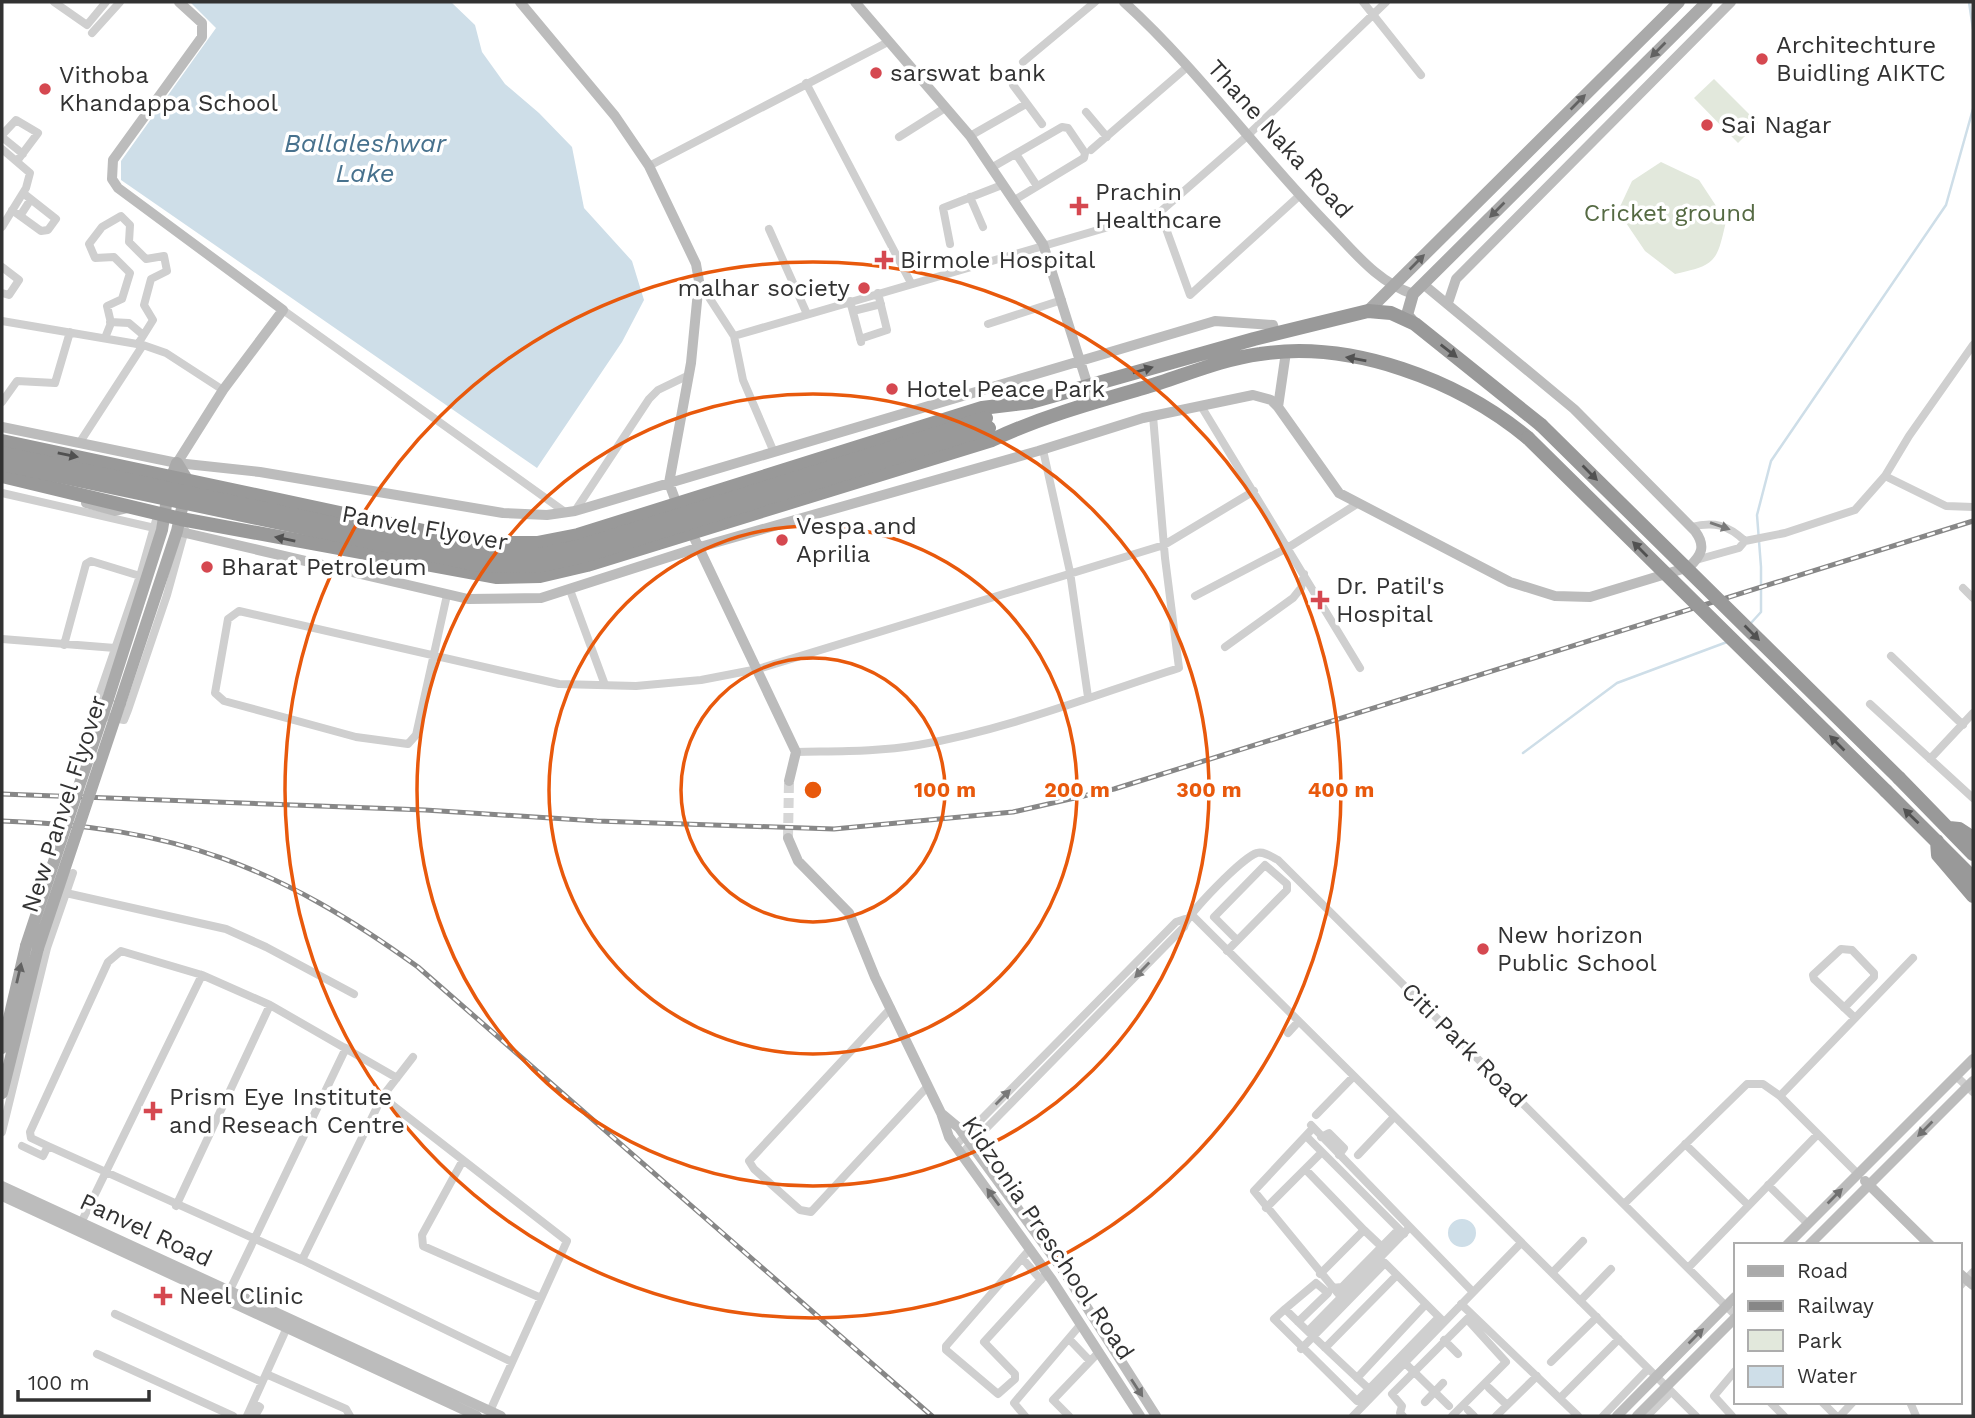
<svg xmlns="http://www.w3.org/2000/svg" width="1975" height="1418" font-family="'Work Sans',sans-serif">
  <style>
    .green { fill: #e2e8dc }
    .water { fill: #cedee8 }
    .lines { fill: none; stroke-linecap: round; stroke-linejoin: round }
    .stream { stroke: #cedee8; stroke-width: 2.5 }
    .secondary-tunnel { stroke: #d6d6d6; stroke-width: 10; stroke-dasharray: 10 5; stroke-linecap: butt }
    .street { stroke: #cfcfcf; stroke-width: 8 }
    .secondary { stroke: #bcbcbc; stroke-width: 10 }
    .primary { stroke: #aaa; stroke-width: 12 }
    .highway { stroke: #999; stroke-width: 14 }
    .rail-casing { stroke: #878787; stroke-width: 5 }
    .rail { stroke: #fff; stroke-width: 2.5; stroke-dasharray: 8; stroke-linecap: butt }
    .primary-bridge { stroke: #aaa; stroke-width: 12 }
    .highway-bridge { stroke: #999; stroke-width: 14 }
    .oneway { fill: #626262 }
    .oneway2 { fill: #515151 }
    .oneway3 { fill: #797979 }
    .oneway4 { fill: #707070 }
    .ring { fill: none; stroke: #e8590c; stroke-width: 3.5 }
    .poi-dot { fill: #d54850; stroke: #fff; stroke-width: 2.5 }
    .labels { text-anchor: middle; stroke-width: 7; stroke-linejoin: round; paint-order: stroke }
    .poi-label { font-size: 24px; fill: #323232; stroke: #fff; text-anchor: start }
    .street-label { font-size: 24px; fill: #323232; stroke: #fff }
    .park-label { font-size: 24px; fill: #556a43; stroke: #fff }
    .water-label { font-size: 26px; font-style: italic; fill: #47718d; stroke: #fff }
    .centre { fill: #e8590c; stroke: #fff; stroke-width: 3.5 }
    .ring-label { font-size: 21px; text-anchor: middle; font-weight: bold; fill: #e8590c; stroke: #fff; stroke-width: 7; stroke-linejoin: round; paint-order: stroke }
  </style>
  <rect width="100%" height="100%" fill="#fff"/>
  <!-- green -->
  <path class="green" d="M1714 79 1758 123 1738 143 1694 98Z
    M1661 162 1699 180 1726 221C1717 262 1716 265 1675 274L1645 251 1618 211 1632 181Z"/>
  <!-- water -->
  <path class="water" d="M190 2H451L475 25 482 52 505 84 539 113 572 147 584 208 632 261 644 300 622 342 537 468 121 180V161L216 28Z
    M1448 1233a14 14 0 1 1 28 0a14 14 0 1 1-28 0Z"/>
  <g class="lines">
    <!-- stream -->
    <path class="stream" d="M1969 2 1973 29
      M1751 623 1761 612V567L1757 515 1771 461 1946 205 1973 109
      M1523 753 1617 683 1727 642"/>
    <!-- secondary-tunnel -->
    <path class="secondary-tunnel" d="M788 838 789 781"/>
    <!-- street -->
    <path class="street" d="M54 2 87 25 106 2
      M1363 2 1421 75
      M92 33 120 2
      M1023 62 1095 2
      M806 83 911 283
      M1013 85 1042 124
      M1086 112 1107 137
      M2 135 16 120 38 133 17 161
      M970 136 1026 104
      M2 137 23 154
      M899 137 945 108
      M2 149 30 173 26 188 2 227
      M1091 150 1186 68
      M1016 154 1037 186
      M649 166 888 42
      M991 168 1062 127 1068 128 1085 153 1084 158 1013 201
      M970 197 983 227
      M12 210 41 231 48 230 56 219 23 193
      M1160 212 1190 295 1299 196
      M20 216 31 199
      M769 229 807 314
      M950 244 943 208 1002 185
      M2 267 19 280 9 295 2 293
      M699 282 734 336 743 380 773 450
      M850 301 861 342
      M283 310 565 512
      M853 311 881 304
      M2 321 143 345 166 353 223 390
      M110 322 129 323 142 334
      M988 324 1062 300
      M734 336 1160 212 1246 137 1386 2
      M105 338 111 323 107 306 122 299 130 273 114 257 95 258 89 244 102 227 121 216 130 225 129 242 146 259 164 256 167 271 151 279 144 305 153 320 138 344
      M860 339 887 330 878 293
      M2 402 17 381 55 383 70 332
      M1201 406 1360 668
      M80 442 143 345
      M1043 450 1070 572 1088 697
      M1885 476 1946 506 1973 507
      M2 493 159 529
      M575 511 649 399 658 390 689 375
      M158 513 140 576 94 710 99 715 124 720 128 710 167 595 185 530
      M1691 527C1714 521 1728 525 1745 541
      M1696 560 1739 548 1745 541 1785 533 1855 510 1885 476 1909 436 1973 345
      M1963 588 1973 598
      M570 590 605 685
      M447 595 416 735 408 744 356 737 224 701 215 693 228 619 239 611 559 684 636 686 701 680 758 669 1164 545 1254 491
      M1195 596 1289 547 1357 504
      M2 639 115 648
      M64 645 86 564 91 561 140 576
      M1225 647 1293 598 1301 588 1304 574
      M1891 656 1963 725
      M1870 704 1973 798
      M796 752C837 751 877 752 918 745 1007 730 1094 695 1179 668L1165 558 1153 416
      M1930 759 1973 713
      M66 893 226 929 266 947 354 994
      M1191 914 1696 1416
      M1227 951 1287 890V884L1265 865 1214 917 1237 940
      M891 1008 749 1161 754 1169 800 1210 811 1212 928 1086
      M1844 1008 1874 977V973L1852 950 1841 949 1813 975 1814 979 1855 1018
      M1288 1033 1298 1022
      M1956 1076 1973 1092
      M397 1078 270 1005 202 975 121 951 108 962 30 1132 31 1138 48 1146 302 1260 512 1362
      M1780 1096 1913 958
      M382 1097 567 1241 490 1411
      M1316 1115 1353 1077
      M1311 1125 1473 1292
      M1313 1128 1254 1191 1341 1297
      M2 1132 47 948 73 873
      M1321 1137 1329 1133 1344 1148 1339 1155
      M1685 1144 1748 1205
      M22 1146 43 1156 48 1146
      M955 1146 1176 922 1185 919
      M1322 1152 1404 1234
      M961 1154 1184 927C1186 915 1244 856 1257 853 1264 851 1272 857 1278 860L1735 1315
      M1358 1155 1394 1117
      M463 1160 422 1235 423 1246 541 1298
      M1305 1169 1322 1152 1306 1136
      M1768 1185 1808 1224
      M1624 1204 1747 1084H1763L1780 1096 1858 1174
      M176 1206 270 1005
      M1266 1208 1305 1169 1364 1230 1320 1274
      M79 1227 202 975
      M1364 1230 1382 1247
      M1030 1249 946 1346V1350L998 1394 1015 1379V1374L984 1342 1047 1273
      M1022 1258 1041 1280
      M302 1260 382 1097 413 1057
      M1688 1268 1818 1134
      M1552 1273 1583 1241
      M1959 1287 1973 1272
      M1332 1288 1342 1287 1399 1229
      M228 1294 346 1048
      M1580 1301 1611 1269
      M1461 1304 1578 1416
      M1285 1309 1316 1283 1328 1293 1298 1322
      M115 1314 262 1382
      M1308 1331 1409 1228
      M1069 1339 1090 1361
      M1444 1340 1458 1354
      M1325 1348 1397 1275
      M1301 1349 1385 1263 1442 1320
      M97 1354 233 1416
      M1551 1362 1597 1317
      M1405 1363 1449 1406
      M266 1374 346 1409 350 1416
      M1357 1378 1426 1304
      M1489 1388 1507 1405
      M1374 1394 1369 1389C1341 1363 1312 1336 1285 1309L1274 1319 1357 1401 1369 1389 1439 1317
      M1560 1398 1619 1339
      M1425 1402 1443 1383
      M1770 1402 1784 1416
      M1822 1402 1836 1416
      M1910 1402 1916 1416
      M253 1403 260 1407 255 1416
      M1468 1410 1474 1416
      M247 1416 289 1323
      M1025 1416 1014 1403 1081 1324
      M1069 1416 1053 1400 1099 1352
      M1353 1416 1521 1243
      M1403 1416 1400 1413 1402 1406 1392 1394 1467 1319 1506 1362 1452 1416
      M1496 1416 1537 1376
      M1603 1416 1648 1369
      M1647 1416 1671 1392
      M1732 1416 1714 1396 1735 1371
      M1840 1416 1853 1402"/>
    <!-- secondary -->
    <path class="secondary" d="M520 2 615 116 649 166 696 264 699 281 691 363 669 483 679 510
      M855 2 970 136 1043 244 1093 402
      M1124 2C1199 70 1259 155 1331 228 1356 254 1378 282 1413 294
      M1448 303 1456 279 1731 2
      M1278 407 1286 352
      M2 427 177 463 260 472 503 513 547 515 575 511 1215 321 1273 325 1275 333
      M177 463 223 390 283 310 118 188 112 179 113 160 202 37V23L179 2
      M86 503 115 511 128 508
      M689 527 796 752 789 781
      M177 531 468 599 541 598 700 547 1038 451 1143 418 1253 395 1271 400 1278 407 1339 493 1510 582 1555 596 1590 597 1689 567C1702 555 1706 546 1695 531L1574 409 1423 284
      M788 838 798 861 849 913 875 977 941 1113 949 1137 1052 1280 1140 1416
      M941 1113 959 1128 1067 1276 1156 1416
      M1865 1181 1930 1245
      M2 1186 501 1416
      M2 1196 477 1416
      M1787 1245 1973 1059
      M1809 1245 1973 1081
      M1959 1273 1973 1285
      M1617 1416 1735 1297
      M1637 1416 1735 1318"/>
    <!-- primary -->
    <path class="primary" d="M1368 311 1679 2
      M1415 324 1407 315 1413 294 1707 2
      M108 699 162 530 166 505
      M120 703 177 531 188 481 177 463 169 484
      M2 1048 26 946
      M2 1093 38 948"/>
    <!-- highway -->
    <path class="highway" d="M2 441 480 543H537L578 535 982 408 1031 402 1254 339 1368 311 1391 313 1415 324 1541 425
      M2 476 181 519 497 577 540 576 587 565 992 440C1041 417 1091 403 1143 388 1181 377 1221 359 1260 354 1352 340 1458 380 1528 438
      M1899 778 1973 854
      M1886 791 1973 878
      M1949 828 1959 829 1973 838
      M1937 841 1938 855 1973 896"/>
    <!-- rail casing -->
    <g class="rail-casing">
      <path id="rail" d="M2 794 425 810 597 821 834 829 1013 812 1114 789 1973 521
        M2 821C174 826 280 867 418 967L932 1416"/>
    </g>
    <!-- rail -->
    <use href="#rail" class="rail"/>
    <!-- primary-bridge -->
    <path class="primary-bridge" d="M26 946 108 699
      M38 948 120 703"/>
    <!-- highway-bridge -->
    <path class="highway-bridge" d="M1541 425 1899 778
      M1528 438 1886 791
      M2 453 481 555H538L581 546 986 418
      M2 464 479 565 539 566 584 556 989 428"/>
  </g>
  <!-- one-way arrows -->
  <defs><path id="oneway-solid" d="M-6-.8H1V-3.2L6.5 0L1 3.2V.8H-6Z" transform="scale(1.75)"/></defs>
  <g class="oneway">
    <use href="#oneway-solid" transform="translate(1658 50) rotate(135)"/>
    <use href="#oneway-solid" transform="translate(1578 102) rotate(-45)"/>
    <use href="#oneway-solid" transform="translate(1497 210) rotate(135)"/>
    <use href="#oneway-solid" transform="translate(1417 262) rotate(-45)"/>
    <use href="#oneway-solid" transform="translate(19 973) rotate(-77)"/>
  </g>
  <g class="oneway2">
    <use href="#oneway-solid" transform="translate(1449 351) rotate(38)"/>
    <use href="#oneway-solid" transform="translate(1356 359) rotate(-170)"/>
    <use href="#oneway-solid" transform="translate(1143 370) rotate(-16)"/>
    <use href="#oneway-solid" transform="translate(68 455) rotate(12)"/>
    <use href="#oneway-solid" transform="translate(1590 473) rotate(45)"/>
    <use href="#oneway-solid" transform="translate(285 539) rotate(-169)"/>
    <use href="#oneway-solid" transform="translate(1640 549) rotate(-135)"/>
    <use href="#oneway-solid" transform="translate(1752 633) rotate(45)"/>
    <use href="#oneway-solid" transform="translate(1837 743) rotate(-135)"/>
    <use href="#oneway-solid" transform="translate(1911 816) rotate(-136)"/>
  </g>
  <g class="oneway3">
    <use href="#oneway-solid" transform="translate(1720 526) rotate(19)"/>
    <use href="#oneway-solid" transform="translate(1142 970) rotate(134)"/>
    <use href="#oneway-solid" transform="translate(1003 1097) rotate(-45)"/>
  </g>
  <g class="oneway4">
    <use href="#oneway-solid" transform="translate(1925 1129) rotate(135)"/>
    <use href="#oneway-solid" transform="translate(1835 1196) rotate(-45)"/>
    <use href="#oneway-solid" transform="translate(993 1197) rotate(-126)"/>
    <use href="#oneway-solid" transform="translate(1696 1336) rotate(-45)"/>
    <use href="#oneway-solid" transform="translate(1137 1388) rotate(57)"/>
  </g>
  <!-- distance rings -->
  <g class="ring">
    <circle cx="813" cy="790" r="132"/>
    <circle cx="813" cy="790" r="264"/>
    <circle cx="813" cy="790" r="396"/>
    <circle cx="813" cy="790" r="528"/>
  </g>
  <!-- markers -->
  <g class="poi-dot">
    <circle cx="1762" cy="59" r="7"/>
    <circle cx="876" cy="73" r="7"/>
    <circle cx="45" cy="89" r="7"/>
    <circle cx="1707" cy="125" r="7"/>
    <path d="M1075.5 195.5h7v7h7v7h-7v7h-7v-7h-7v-7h7z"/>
    <path d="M880.5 249.5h7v7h7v7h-7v7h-7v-7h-7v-7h7z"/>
    <circle cx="864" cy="288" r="7"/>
    <circle cx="892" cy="389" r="7"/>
    <circle cx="782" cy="540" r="7"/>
    <circle cx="207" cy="567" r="7"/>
    <path d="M1316.5 589.5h7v7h7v7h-7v7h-7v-7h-7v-7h7z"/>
    <circle cx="1483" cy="949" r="7"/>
    <path d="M149.5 1100.5h7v7h7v7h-7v7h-7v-7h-7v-7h7z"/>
    <path d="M159.5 1285.5h7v7h7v7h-7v7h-7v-7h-7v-7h7z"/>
  </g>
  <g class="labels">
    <!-- poi labels -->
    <g class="poi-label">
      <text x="1776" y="53">Architechture<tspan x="1776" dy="28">Buidling AIKTC</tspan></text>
      <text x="890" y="81">sarswat bank</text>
      <text x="59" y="83">Vithoba<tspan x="59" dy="28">Khandappa School</tspan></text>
      <text x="1721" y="133">Sai Nagar</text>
      <text x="1095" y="200">Prachin<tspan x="1095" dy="28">Healthcare</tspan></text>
      <text x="900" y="268">Birmole Hospital</text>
      <text x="850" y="296" text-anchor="end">malhar society</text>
      <text x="906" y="397">Hotel Peace Park</text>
      <text x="796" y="534">Vespa and<tspan x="796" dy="28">Aprilia</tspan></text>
      <text x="221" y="575">Bharat Petroleum</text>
      <text x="1336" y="594">Dr. Patil's<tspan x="1336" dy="28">Hospital</tspan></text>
      <text x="1497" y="943">New horizon<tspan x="1497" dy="28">Public School</tspan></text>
      <text x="169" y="1105">Prism Eye Institute<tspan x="169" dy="28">and Reseach Centre</tspan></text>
      <text x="179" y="1304">Neel Clinic</text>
    </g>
    <!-- street labels -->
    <g class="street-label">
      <text transform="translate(1280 139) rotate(48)" y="8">Thane Naka Road</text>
      <text transform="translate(425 528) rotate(10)" y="8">Panvel Flyover</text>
      <text transform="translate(64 804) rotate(-72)" y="8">New Panvel Flyover</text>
      <text transform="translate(1464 1045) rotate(45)" y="8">Citi Park Road</text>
      <text transform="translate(146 1230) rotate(25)" y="8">Panvel Road</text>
      <text transform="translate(1048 1238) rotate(56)" y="8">Kidzonia Preschool Road</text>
    </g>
    <!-- park labels -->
    <g class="park-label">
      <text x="1670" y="221">Cricket ground</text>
    </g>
    <!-- water labels -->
    <g class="water-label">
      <text x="365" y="152">Ballaleshwar<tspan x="365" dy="30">Lake</tspan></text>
    </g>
  </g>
  <circle cx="813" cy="790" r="10" class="centre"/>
  <g class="ring-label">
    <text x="945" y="797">100 m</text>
    <text x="1077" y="797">200 m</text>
    <text x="1209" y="797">300 m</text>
    <text x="1341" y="797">400 m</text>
  </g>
  <!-- border -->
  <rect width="1975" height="1418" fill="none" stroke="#323232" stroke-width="7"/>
  <!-- legend -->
  <rect x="1734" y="1243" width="228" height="161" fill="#ffffff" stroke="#adadad" stroke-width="2"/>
  <rect x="1748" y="1266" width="35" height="10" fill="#aaaaaa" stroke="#adadad" stroke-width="2"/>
  <text x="1797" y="1278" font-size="21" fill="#323232">Road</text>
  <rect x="1748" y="1301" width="35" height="10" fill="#878787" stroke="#adadad" stroke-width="2"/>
  <text x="1797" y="1313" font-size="21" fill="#323232">Railway</text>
  <rect x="1748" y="1330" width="35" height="21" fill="#e2e8dc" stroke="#adadad" stroke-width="2"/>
  <text x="1797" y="1348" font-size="21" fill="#323232">Park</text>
  <rect x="1748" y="1366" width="35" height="21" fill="#cedee8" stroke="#adadad" stroke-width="2"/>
  <text x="1797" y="1383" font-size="21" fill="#323232">Water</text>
  <!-- scale -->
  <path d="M18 1390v10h131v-10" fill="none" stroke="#323232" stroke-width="3.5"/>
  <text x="28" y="1390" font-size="21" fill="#323232" stroke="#ffffff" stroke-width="5" paint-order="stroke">100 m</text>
</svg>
